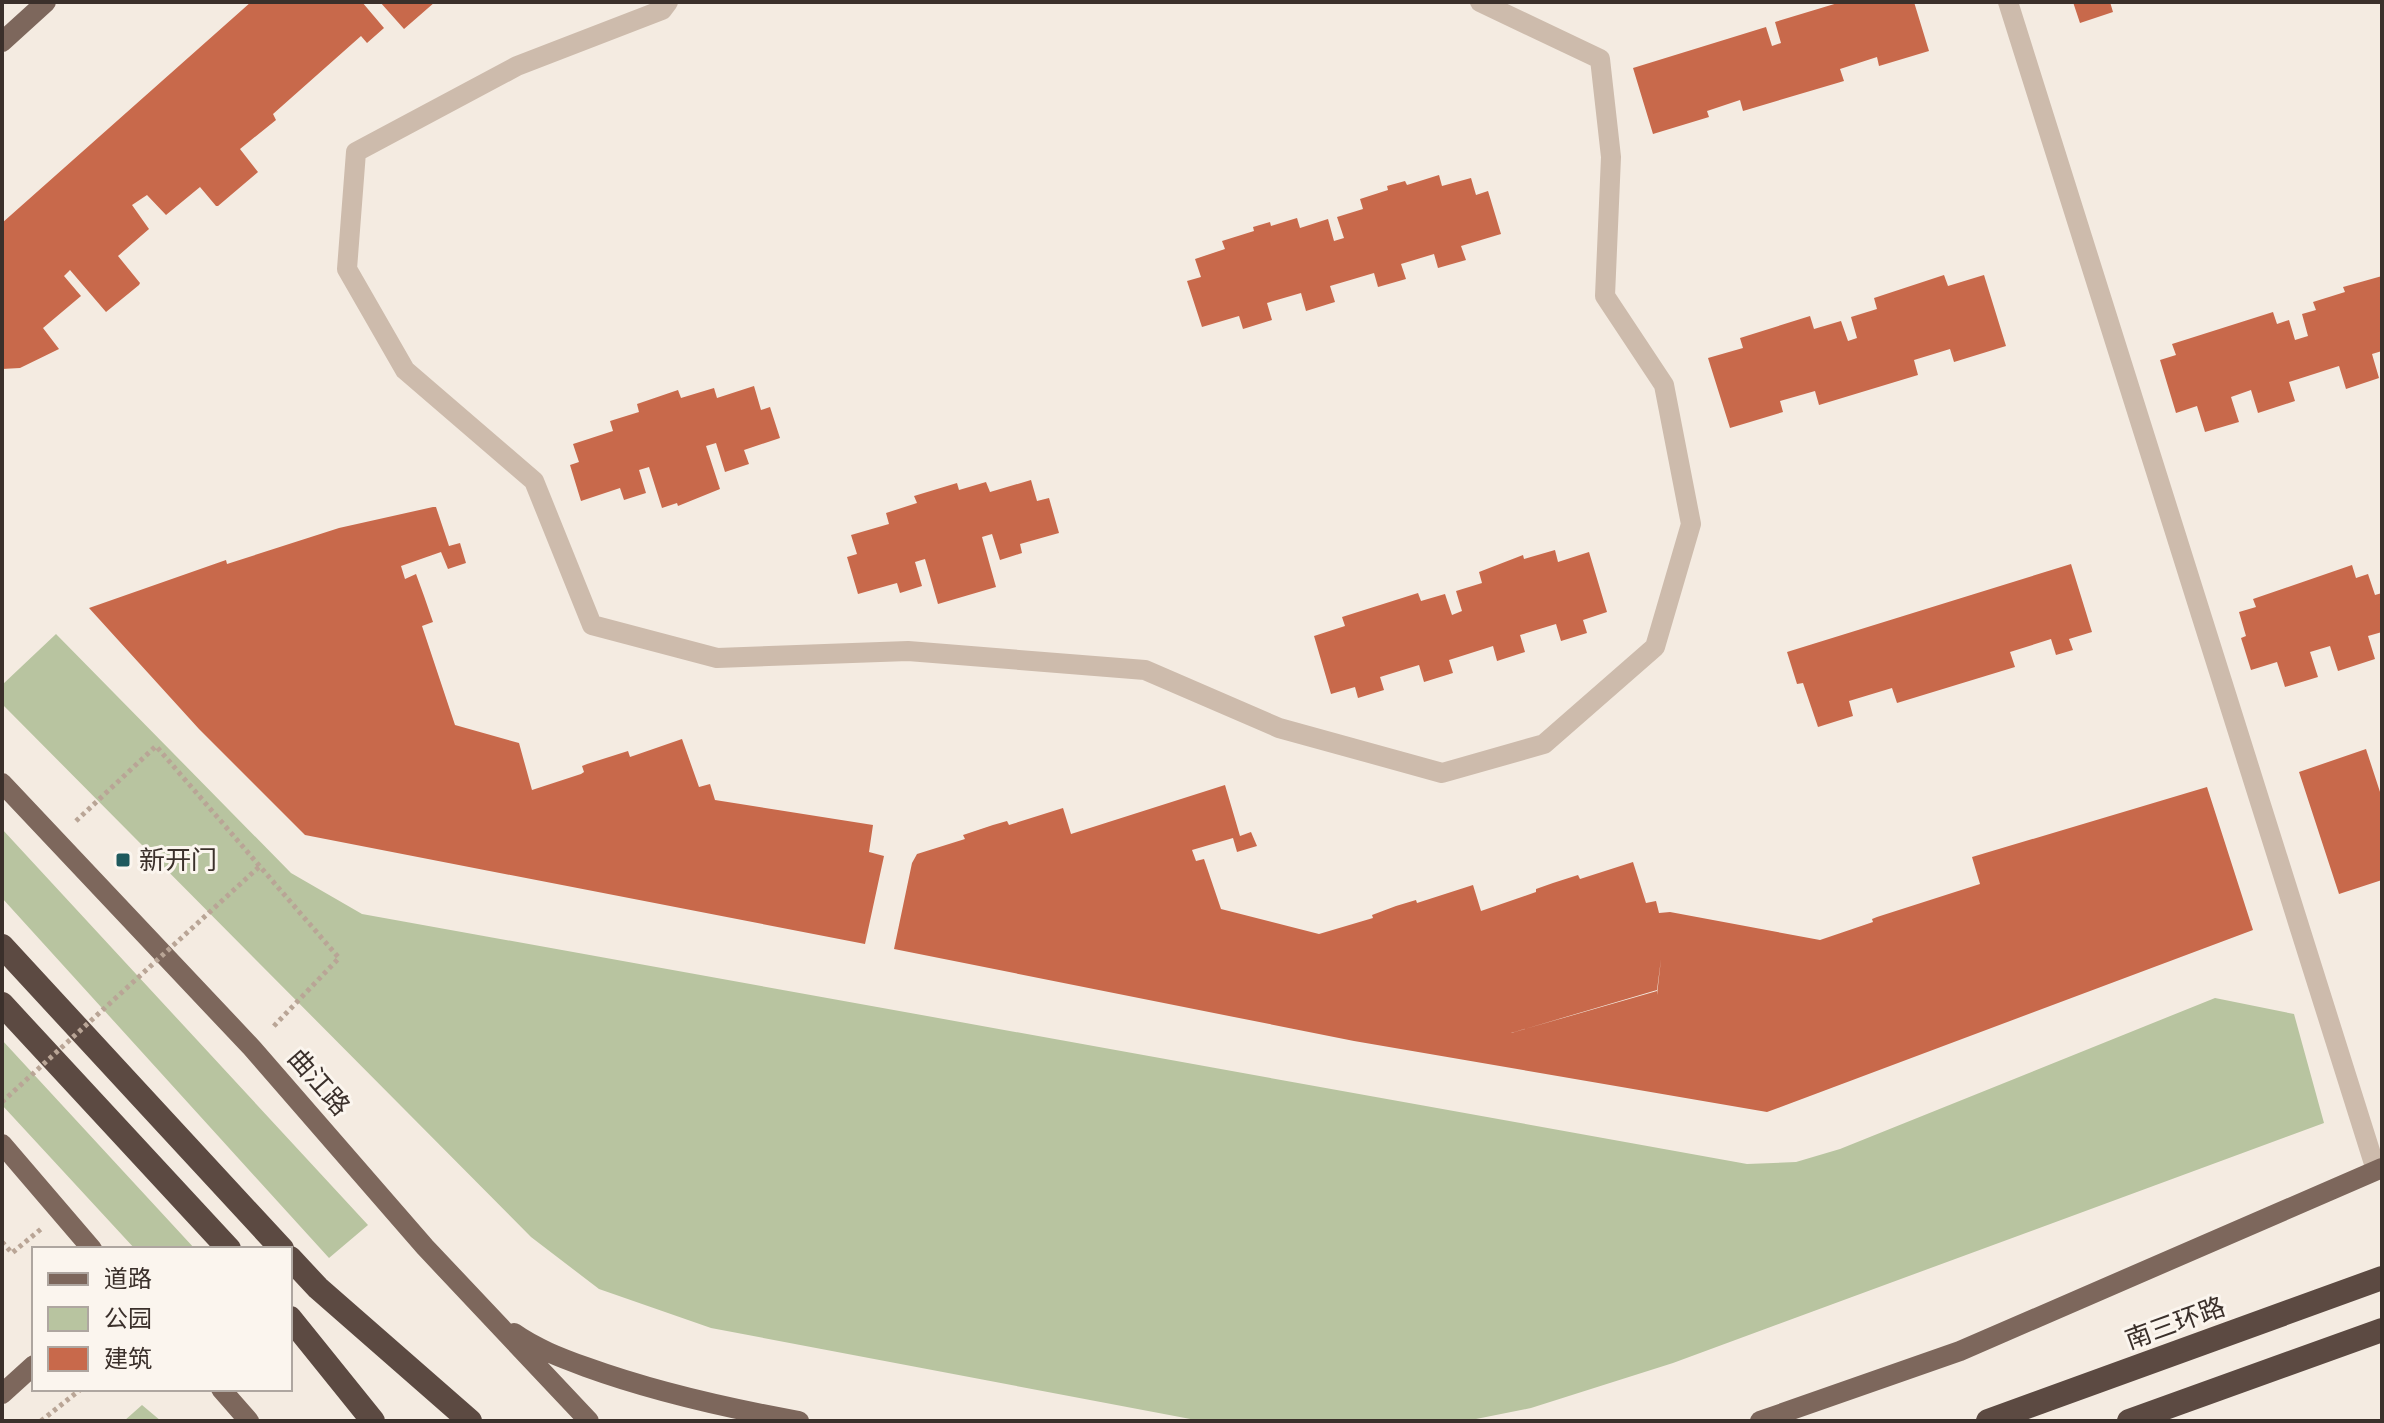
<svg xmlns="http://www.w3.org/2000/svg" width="2384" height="1423" font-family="'DM Sans','Noto Sans SC',sans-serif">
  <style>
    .green { fill: #b8c4a0 }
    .building { fill: #c8694b; fill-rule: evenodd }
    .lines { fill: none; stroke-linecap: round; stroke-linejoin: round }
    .path { stroke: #b9a596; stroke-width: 5; stroke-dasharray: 4 4; stroke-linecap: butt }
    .minor { stroke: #cdbbac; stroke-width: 20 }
    .major { stroke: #7d675c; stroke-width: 20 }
    .highway { stroke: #5c4a42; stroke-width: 24 }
    .path-bridge { stroke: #b9a596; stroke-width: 5; stroke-dasharray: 4 4; stroke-linecap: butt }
    .poi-dot { fill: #1f5a5e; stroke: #fbf5ee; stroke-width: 3 }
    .labels { text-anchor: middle; stroke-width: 6; stroke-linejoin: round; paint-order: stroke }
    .poi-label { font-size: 26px; fill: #3b302b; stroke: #fbf5ee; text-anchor: start }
    .street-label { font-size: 26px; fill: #3b302b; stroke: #fbf5ee }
  </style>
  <rect width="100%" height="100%" fill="#f4ebe1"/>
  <!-- green -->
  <path class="green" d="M56 634 291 873 362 914 1747 1164 1796 1162 1840 1149 2215 998 2294 1014 2324 1123 1673 1363 1531 1408 1466 1421H1201L711 1328 599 1289 531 1237 2 704V685Z
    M2 829 368 1225 329 1258 2 898Z
    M2 1040 195 1249H135L2 1105Z
    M142 1405 161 1421H124Z"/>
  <!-- building -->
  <path class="building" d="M251 2H362L384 28 367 43 361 36 273 114 276 120 240 149 258 172 218 206H216L200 187 166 215 147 195 132 205 149 229 118 256 140 283 139 285 106 312 70 270 64 276 81 296 43 328 59 349 20 368 2 369V223Z
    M380 2H435L404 29Z
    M1841 2H1914L1929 51 1879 66 1877 57 1840 69 1844 81 1743 111 1740 100 1707 111 1709 117 1653 134 1633 68 1766 27 1772 46 1781 43 1775 22Z
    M2073 2H2110L2113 12 2080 23Z
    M1439 175 1442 186 1471 178 1476 195 1488 191 1501 234 1461 246 1466 260 1438 268 1434 254 1401 264 1406 279 1378 287 1374 273 1330 286 1335 302 1306 311 1301 293 1267 303 1272 320 1243 329 1239 316 1202 327 1187 281 1201 277 1195 259 1225 249 1222 241 1254 231 1253 227 1270 222 1271 226 1297 218 1300 228 1328 219 1334 241 1344 238 1337 217 1363 209 1360 199 1388 190 1387 186 1405 181 1407 185Z
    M1944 275 1948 286 1984 275 2006 346 1954 362 1950 349 1914 360 1918 375 1819 405 1815 391 1780 401 1783 412 1730 428 1708 358 1743 348 1740 338 1810 316 1814 329 1841 321 1848 341 1857 338 1851 317 1877 309 1874 298Z
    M2382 276V351L2372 354 2379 378 2346 389 2339 366 2289 382 2295 401 2258 413 2251 390 2231 397 2239 422 2205 432 2197 406 2176 413 2160 360 2176 355 2172 344 2273 312 2277 324 2289 320 2295 340 2308 336 2302 314 2316 310 2313 302 2345 292 2343 287Z
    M754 386 761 410 770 407 780 438 744 450 749 464 725 472 716 443 706 446 720 489 678 506 677 503 662 508 649 467 639 470 646 493 624 500 620 488 581 501 570 465 579 462 573 444 613 431 610 421 639 412 637 404 678 390 681 398 714 388 717 398Z
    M1031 480 1037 501 1049 498 1059 533 1020 544 1022 553 1000 560 992 534 982 537 996 587 938 604 925 559 915 562 922 586 900 593 897 583 858 594 847 557 857 554 851 535 889 524 886 513 917 503 914 496 957 483 959 490 986 482 990 492Z
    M433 507H436L449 546 460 543 466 563 448 569 441 552 401 566 405 579 416 574 424 596 433 622 422 626 455 725 519 743 532 790 581 774 584 772 582 766 587 764 628 751 630 757 682 739 699 787 710 784 715 800 873 825 869 852 884 856 865 944 305 835 199 729 89 608 226 560 227 564 339 528Z
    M1555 550 1558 562 1589 552 1607 612 1583 620 1587 633 1561 641 1556 624 1520 635 1525 652 1497 661 1493 646 1449 660 1453 673 1424 682 1419 665 1380 677 1384 690 1358 698 1355 687 1331 694 1314 636 1345 626 1342 617 1418 593 1421 601 1445 594 1452 615 1462 611 1456 591 1482 583 1479 572 1523 555 1524 559Z
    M2071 564 2092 632 2069 639 2073 650 2056 655 2051 639 2010 652 2015 667 1897 703 1892 688 1849 701 1853 716 1818 727 1803 683 1797 684 1787 652Z
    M2352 565 2356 578 2368 574 2375 595 2382 593V632L2368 636 2375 659 2338 671 2330 646 2310 652 2318 677 2285 687 2277 662 2251 670 2241 638 2246 636 2239 612 2256 607 2253 599Z
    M2366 749 2382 798V880L2339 894 2299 772Z
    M1225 785 1240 836 1251 832 1257 846 1237 852 1233 838 1192 850 1196 861 1204 859 1221 909 1319 934 1373 918 1372 915 1396 906 1416 900 1417 903 1473 885 1481 911 1536 892V889L1553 883 1578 875 1580 879 1633 862 1646 903 1656 901 1659 913 1670 912 1820 940 1873 922 1872 919 1877 917 1980 884 1972 857 2207 787 2253 930 1767 1112 1354 1041 894 949 912 863 917 854 965 839 963 835 993 825 1007 821 1009 825 1063 808 1071 834ZM1661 959 1657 995V991L1511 1033 1657 990Z"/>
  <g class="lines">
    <!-- path -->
    <path class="path" d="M76 821 156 746 339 958 273 1027
      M2 1242 12 1253 41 1229
      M41 1421 81 1389"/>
    <!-- minor -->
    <path class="minor" d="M668 2 662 10 517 66 356 152 347 269 405 370 534 481 592 625 717 658 908 651 1145 670 1279 728 1442 773 1544 744 1655 647 1691 524 1664 385 1605 296 1611 157 1600 59 1480 2
      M2008 2 2376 1170"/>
    <!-- major -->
    <path class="major" d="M2 42 46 2
      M2 783 252 1048 425 1247 589 1421
      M2 1144 92 1249
      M514 1333C535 1348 561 1358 586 1367 655 1392 726 1408 799 1421
      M221 1389 249 1421
      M2 1394 34 1365
      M1760 1421 1960 1351 2382 1168"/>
    <!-- highway -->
    <path class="highway" d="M2 946 282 1249
      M2 1004 229 1249
      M290 1258 318 1288 470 1421
      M290 1318 373 1421
      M1988 1421 2382 1278
      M2129 1421 2382 1330"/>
    <!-- path-bridge -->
    <path class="path-bridge" d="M2 1102 260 866"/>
  </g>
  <!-- markers -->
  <rect class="poi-dot" x="115" y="852" width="16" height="16" rx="4"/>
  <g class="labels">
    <!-- poi labels -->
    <g class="poi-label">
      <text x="139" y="869">新开门</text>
    </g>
    <!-- street labels -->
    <g class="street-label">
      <text transform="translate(319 1082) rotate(49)" y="9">曲江路</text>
      <text transform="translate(2175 1323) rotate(-20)" y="9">南三环路</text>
    </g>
  </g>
  <!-- border -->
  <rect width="2384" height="1423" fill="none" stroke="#3b302b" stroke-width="8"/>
  <!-- legend -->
  <rect x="32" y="1247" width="260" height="144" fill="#fbf5ee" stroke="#aea6a0" stroke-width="2"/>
  <rect x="48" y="1273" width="40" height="12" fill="#7d675c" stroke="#aea6a0" stroke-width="2"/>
  <text x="104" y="1287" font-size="24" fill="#3b302b">道路</text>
  <rect x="48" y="1307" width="40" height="24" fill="#b8c4a0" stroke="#aea6a0" stroke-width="2"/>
  <text x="104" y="1327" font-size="24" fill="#3b302b">公园</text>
  <rect x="48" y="1347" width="40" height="24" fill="#c8694b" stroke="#aea6a0" stroke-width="2"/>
  <text x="104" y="1367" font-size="24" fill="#3b302b">建筑</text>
</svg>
